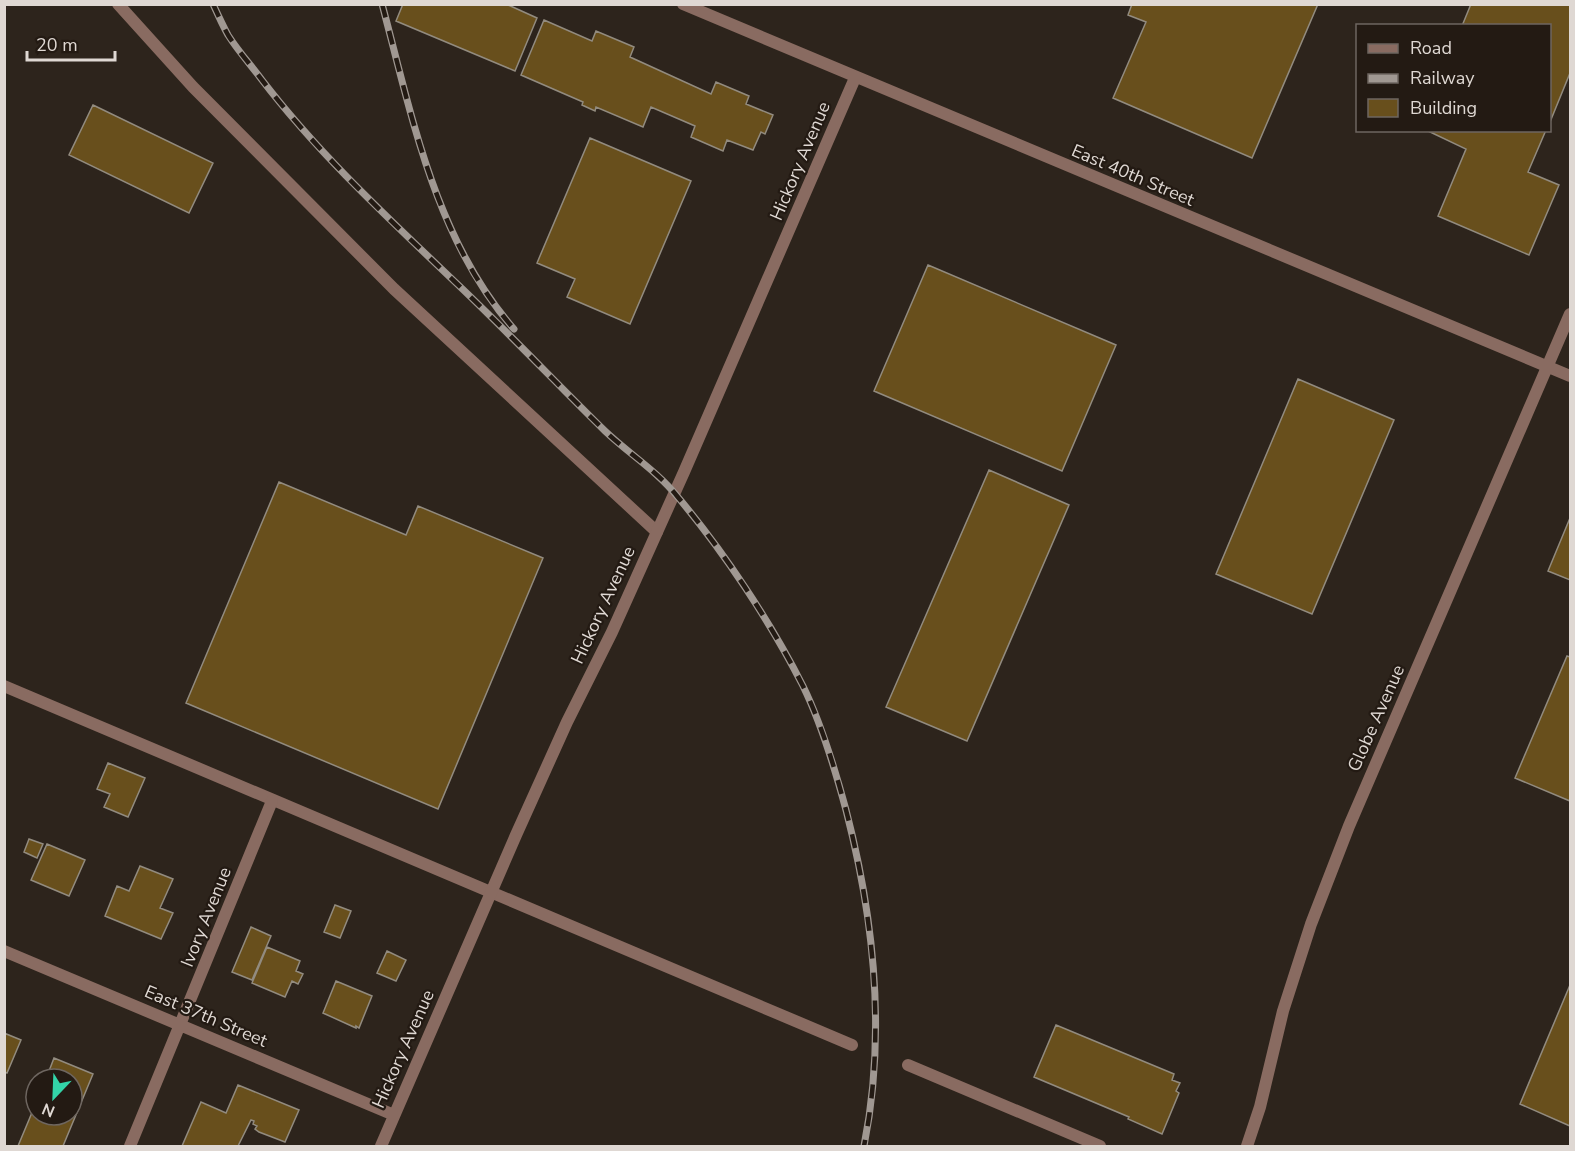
<svg xmlns="http://www.w3.org/2000/svg" width="1575" height="1151" font-family="'Nunito Sans',sans-serif">
  <style>
    .building { fill: #684f1c; stroke: #928b7f; stroke-width: 1.5 }
    .lines { fill: none; stroke-linecap: round; stroke-linejoin: round }
    .service { stroke: #896b61; stroke-width: 12 }
    .minor { stroke: #896b61; stroke-width: 12 }
    .rail-casing { stroke: #a09892; stroke-width: 7 }
    .rail { stroke: #231a13; stroke-width: 4.5; stroke-dasharray: 14; stroke-linecap: butt }
    .labels { text-anchor: middle; stroke-width: 4.5; stroke-linejoin: round; paint-order: stroke }
    .street-label { font-size: 18px; fill: #dfd8d3; stroke: #231a13 }
  </style>
  <rect width="100%" height="100%" fill="#2d241c"/>
  <!-- building -->
  <path class="building" d="M403 4H506L537 18 515 71 396 21Z
    M1132 4H1318L1252 158 1113 98 1146 22 1128 15Z
    M1471 4H1570V73L1550 122V26H1462Z
    M544 20 592 41 596 31 634 47 630 57 711 94 716 82 749 96 746 104 773 115 765 134 761 132 753 150 727 140 723 151 691 137 695 126 651 107 643 127 596 107 595 111 582 105 583 102 521 75Z
    M93 105 213 163 189 213 69 155Z
    M1426 130H1546L1528 172 1559 185 1529 255 1438 216 1466 149Z
    M590 138 691 181 630 324 567 297 575 279 537 263Z
    M928 265 1116 345 1062 471 874 391Z
    M1298 379 1394 420 1312 614 1216 574Z
    M989 470 1069 505 967 741 886 707Z
    M279 482 406 535 418 506 543 558 438 809 186 703Z
    M1570 518V580L1548 571Z
    M1567 656 1570 657V801L1515 778Z
    M108 763 145 778 128 817 104 807 110 794 97 789Z
    M29 839 43 844 37 858 24 852Z
    M47 844 85 860 69 896 31 880Z
    M140 866 173 879 160 908 173 913 161 939 105 916 117 886 129 891Z
    M335 905 351 911 340 938 324 932Z
    M251 927 271 936 252 980 232 972Z
    M267 947 300 961 296 971 303 974 298 984 292 981 285 997 252 983Z
    M387 951 406 960 396 981 377 973Z
    M336 981 372 996 359 1028 356 1026V1028L323 1013Z
    M1570 985V1126L1520 1104Z
    M1056 1025 1174 1074 1172 1080 1180 1083 1176 1091 1179 1093 1162 1134 1128 1119 1129 1117 1034 1077Z
    M4 1033 21 1040 7 1073 4 1072Z
    M54 1058 93 1074 63 1146H18L36 1103V1115H72V1079H46Z
    M238 1085 299 1110 285 1142 259 1132 255 1129 257 1126 253 1124 254 1121 251 1120 238 1146H182L201 1102 226 1113Z"/>
  <g class="lines">
    <!-- service -->
    <path class="service" d="M118 4 193 87 394 289 657 532
      M4 686 852 1045
      M908 1065 1100 1146"/>
    <!-- minor -->
    <path class="minor" d="M683 4 1570 376
      M4 951 394 1115
      M130 1146 272 801
      M381 1146 516 835 567 722 612 632 684 472 855 78
      M1247 1146 1260 1107 1283 1011 1311 924 1349 826 1570 314"/>
    <!-- rail casing -->
    <g class="rail-casing">
      <path id="rail" d="M213 4C218 15 223 26 228 35 238 51 251 65 262 80 318 153 386 216 453 280 505 329 554 381 605 431 628 453 657 471 677 496 724 552 770 621 803 686 822 725 835 769 846 810 874 918 886 1036 864 1146
        M382 4C412 116 435 239 514 329"/>
    </g>
    <!-- rail -->
    <use href="#rail" class="rail"/>
  </g>
  <g class="labels">
    <!-- street labels -->
    <g class="street-label">
      <text transform="translate(800 161) rotate(-67)" y="6">Hickory Avenue</text>
      <text transform="translate(1133 175) rotate(23)" y="6">East 40th Street</text>
      <text transform="translate(603 605) rotate(-65)" y="6">Hickory Avenue</text>
      <text transform="translate(1376 718) rotate(-66)" y="6">Globe Avenue</text>
      <text transform="translate(206 917) rotate(-68)" y="6">Ivory Avenue</text>
      <text transform="translate(206 1016) rotate(23)" y="6">East 37th Street</text>
      <text transform="translate(403 1049) rotate(-66)" y="6">Hickory Avenue</text>
    </g>
  </g>
  <!-- border -->
  <rect width="1575" height="1151" fill="none" stroke="#dfd8d3" stroke-width="12"/>
  <!-- legend -->
  <rect x="1356" y="24" width="195" height="108" fill="#231a13" stroke="#6e6660" stroke-width="1.5"/>
  <rect x="1368" y="44" width="30" height="9" fill="#896b61" stroke="#6e6660" stroke-width="1.5"/>
  <text x="1410" y="54" font-size="18" fill="#dfd8d3">Road</text>
  <rect x="1368" y="74" width="30" height="9" fill="#a09892" stroke="#6e6660" stroke-width="1.5"/>
  <text x="1410" y="84" font-size="18" fill="#dfd8d3">Railway</text>
  <rect x="1368" y="99" width="30" height="18" fill="#684f1c" stroke="#6e6660" stroke-width="1.5"/>
  <text x="1410" y="114" font-size="18" fill="#dfd8d3">Building</text>
  <!-- north arrow -->
  <g transform="translate(54 1097) rotate(203)"><circle r="28" fill="#231a13" stroke="#6e6660" stroke-width="1.5"/>
  <path d="M0-4.5L10 22L0 15L-10 22Z" fill="#33d4a8"/>
  <text y="-9" font-size="16" font-weight="bold" text-anchor="middle" fill="#dfd8d3">N</text>
  </g>
  <!-- scale -->
  <path d="M27 51v9h88v-9" fill="none" stroke="#dfd8d3" stroke-width="3"/>
  <text x="36" y="51" font-size="18" fill="#dfd8d3" stroke="#231a13" stroke-width="4.5" paint-order="stroke">20 m</text>
</svg>
